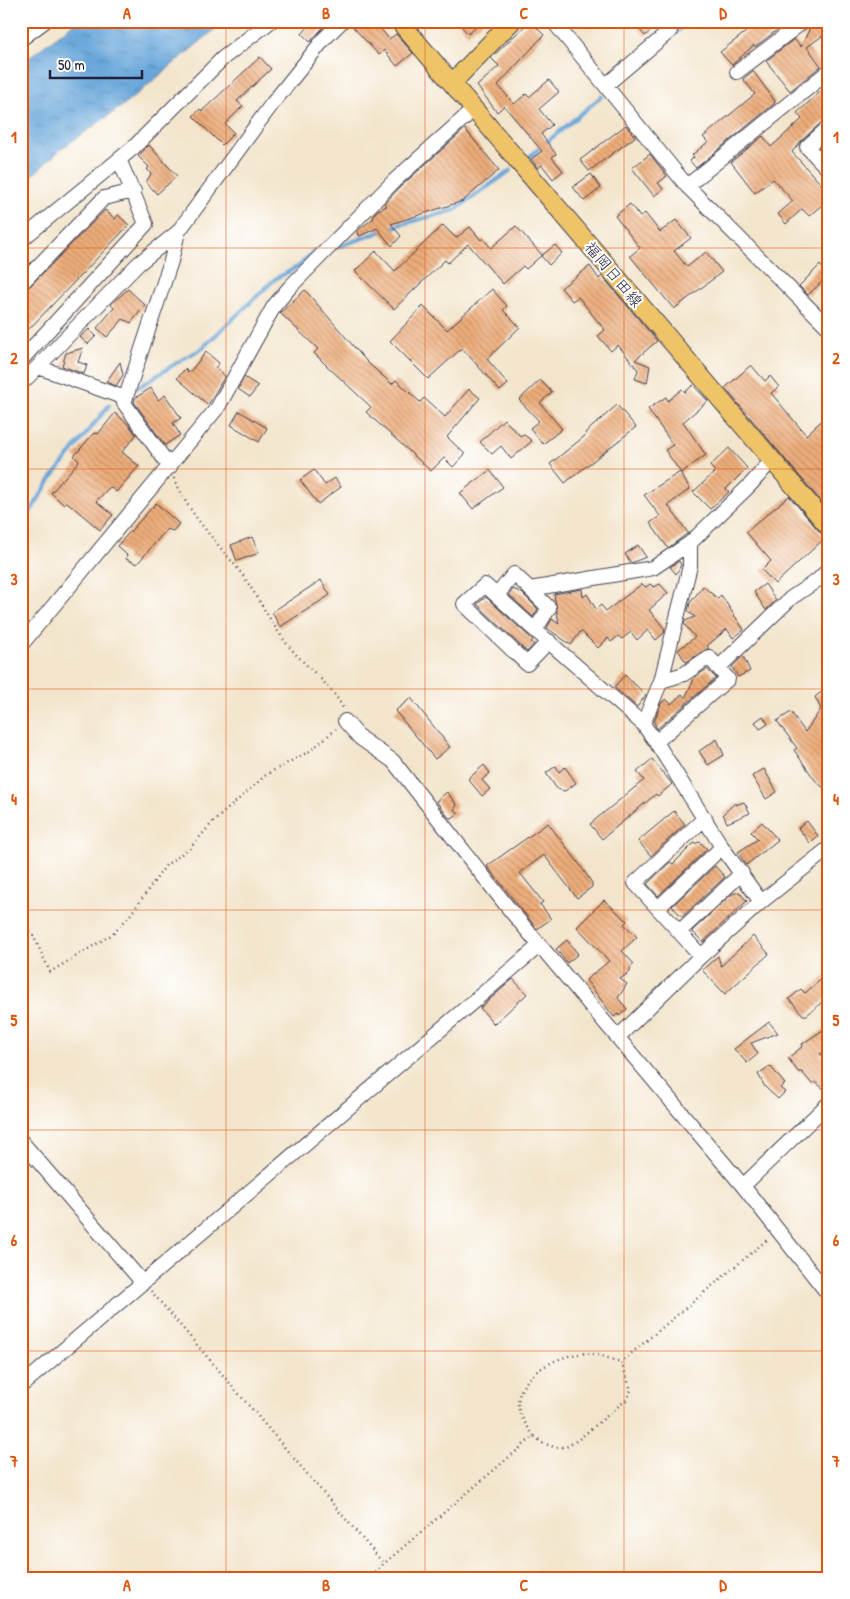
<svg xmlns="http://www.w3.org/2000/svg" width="850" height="1599" font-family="'Patrick Hand','Klee One',sans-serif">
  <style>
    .water { fill: url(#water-ripples); stroke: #45648a }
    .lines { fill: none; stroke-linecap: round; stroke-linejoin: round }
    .stream { stroke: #68a6da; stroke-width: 4 }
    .building { fill: url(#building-back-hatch) }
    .minor-casing { stroke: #413f51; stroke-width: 16 }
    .major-casing { stroke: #413f51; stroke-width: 20 }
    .path { stroke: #413f51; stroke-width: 2.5; stroke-dasharray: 1 4; stroke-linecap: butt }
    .minor { stroke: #fff; stroke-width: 14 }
    .major { stroke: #efc469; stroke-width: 18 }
    .grid { fill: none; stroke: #de560e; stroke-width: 1; stroke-opacity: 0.55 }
    .labels { text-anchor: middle; stroke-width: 4; stroke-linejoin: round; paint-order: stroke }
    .street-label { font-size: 16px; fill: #22223b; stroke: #fff }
    .neatline { fill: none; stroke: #de560e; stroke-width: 2 }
    .grid-label { font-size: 16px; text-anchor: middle; font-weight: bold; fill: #de560e }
  </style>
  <defs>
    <pattern id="water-ripples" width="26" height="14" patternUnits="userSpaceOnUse" patternTransform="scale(1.25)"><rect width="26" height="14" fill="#68a6da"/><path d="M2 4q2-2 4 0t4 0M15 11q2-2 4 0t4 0" fill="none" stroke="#5587b2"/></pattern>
    <pattern id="building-back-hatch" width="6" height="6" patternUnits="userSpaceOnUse" patternTransform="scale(1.25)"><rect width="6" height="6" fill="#eead7a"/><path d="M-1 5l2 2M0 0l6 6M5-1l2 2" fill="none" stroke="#c08c65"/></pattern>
  </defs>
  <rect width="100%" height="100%" fill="#fff"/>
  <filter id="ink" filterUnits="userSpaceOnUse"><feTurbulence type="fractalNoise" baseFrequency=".02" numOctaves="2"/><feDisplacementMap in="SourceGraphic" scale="10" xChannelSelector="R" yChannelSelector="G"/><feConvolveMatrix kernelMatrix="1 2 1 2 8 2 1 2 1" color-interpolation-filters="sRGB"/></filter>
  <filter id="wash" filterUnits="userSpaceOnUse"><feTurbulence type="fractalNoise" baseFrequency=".0096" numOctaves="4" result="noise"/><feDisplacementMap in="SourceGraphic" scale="20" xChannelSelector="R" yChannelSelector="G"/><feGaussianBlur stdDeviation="1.12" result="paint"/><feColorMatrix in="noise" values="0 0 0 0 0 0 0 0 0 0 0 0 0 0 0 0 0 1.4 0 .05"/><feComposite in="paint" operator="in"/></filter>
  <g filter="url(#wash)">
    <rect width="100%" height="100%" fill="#f3e5cc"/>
    <!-- water -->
    <path class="water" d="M77 21H225L125 104 62 148 21 186V64Z"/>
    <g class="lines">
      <!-- stream -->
      <path class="stream" d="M673 35 688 23
        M529 157 602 96
        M335 248 399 225 455 210 511 170
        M132 390C156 379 176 360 200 350L275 279 299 266 313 251
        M21 527 50 480 109 405"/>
    </g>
    <g id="blocks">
      <!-- building -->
      <path class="building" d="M313 21H329L310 42 302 34Z
        M357 21H374L389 39 396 34 413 53 397 66 384 50 379 55 352 26Z
        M457 21H484L468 34Z
        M530 21 544 35 498 85 514 104 526 94 529 97 549 80 559 92 539 109 552 125 541 134 556 154 552 157 563 171 553 179 542 165 538 168 531 159 542 151 504 106 497 112 477 86 499 66 491 58Z
        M632 21H662L645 36Z
        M760 21H778L782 26 755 47 754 45 732 65 730 63 720 52Z
        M813 21H825L829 27V31L807 47 821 66 790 91 766 61 794 39 801 47Z
        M260 57 271 69 237 101 243 106 225 124 234 133 222 145 193 116 200 109 202 111Z
        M753 71 775 101 774 104 696 168 690 161 694 157 692 155 708 142 703 137 755 94 743 79Z
        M829 84V118L823 121 801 141 792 152 829 193V199L809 216 802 209 786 224 778 214 793 201 773 179 755 193 731 162 763 136 771 147 802 119 797 113Z
        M626 125 635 137 589 171 580 160Z
        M465 129 499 170 463 201 391 224 401 236 392 246 377 228 360 236 357 231 374 218 373 215 378 210 387 206 384 204 400 187Z
        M828 140 829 141V157L820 147Z
        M149 145 177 176 157 194 146 182 151 174 147 169 149 167 138 156Z
        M650 154 667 176 658 183 663 189 654 196 632 168Z
        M591 174 601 188 584 201 573 187Z
        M630 204 640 217 645 213 660 232 676 220 691 238 674 251 687 267 706 252 722 272 674 309 630 256 640 248 615 216Z
        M105 210 115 219 118 215 129 225 29 329 22 322 26 317 21 313V295Z
        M443 225 456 238 470 227 481 240 483 238 491 248 516 226 542 255 526 269 523 266 503 284 468 244 448 263 445 260 394 309 355 271 376 251 395 271Z
        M555 245 562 253 549 265 541 256Z
        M820 265 829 275 808 295 799 286Z
        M590 266 599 279 602 276 657 341 635 360 650 366 647 383 635 379 638 370 618 345 611 351 598 336 605 330 578 297 572 301 561 288Z
        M128 289 145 305 131 323 123 319 107 337 97 328 114 308 111 304Z
        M492 289 507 306 503 310 520 327 487 359 508 384 500 391 462 348 428 379 390 341 423 306 447 330Z
        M305 290 367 362 392 384 396 380 420 402 424 398 445 417 469 389 480 398 447 437 465 454 453 467 444 458 431 471 366 412 371 407 326 365 314 353 318 349 280 313Z
        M89 329 96 336 88 344 80 337Z
        M83 348 78 362 87 365 84 374 62 366 66 353Z
        M206 352 219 363 215 368 225 376 208 405 177 378 185 369 189 373Z
        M120 362 123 375 116 386 106 382Z
        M751 365 765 381 770 376 779 387 771 393 806 435 829 414V499L824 505 725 388Z
        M244 377 258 386 250 397 238 389Z
        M540 380 552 392 540 403 562 429 543 444 530 428 539 421 519 400Z
        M693 385 708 401 683 422 706 455 681 473 665 450 673 445 648 409 666 397 668 401 682 389 685 392Z
        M151 388 158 400 165 395 181 418 173 423 180 435 165 445 134 402 135 398Z
        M617 405 636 427 565 483 550 464 586 435 585 433Z
        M239 411 267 428 259 442 231 425Z
        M115 413 129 425 136 435 122 452 139 466 116 492 110 487 96 501 113 515 100 530 67 502 64 505 51 493 79 461 74 456 94 433 98 434Z
        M504 419 520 436 523 434 532 441 511 459 501 446 492 454 480 442Z
        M729 448 747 468 726 489 729 492 710 509 693 492 715 472 710 466Z
        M314 470 325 485 335 478 341 487 318 504 300 480Z
        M490 470 503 487 473 509 460 493Z
        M680 472 690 489 668 505 688 533 668 548 650 523 660 516 644 495Z
        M789 496 825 538 775 584 762 570 771 561 746 532Z
        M156 503 179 524 173 531 167 529 137 564 126 559 127 555 117 546Z
        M252 537 259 553 237 561 231 545Z
        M638 545 646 557 631 563 625 554Z
        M679 561 681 565 676 574 670 567Z
        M321 580 330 595 280 627 272 612Z
        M642 584 646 587 650 584 654 587 660 584 668 593 649 610 665 629 664 633 656 640 648 630 637 640 631 632 622 639 618 636 611 642 608 638 598 648 581 631 571 645 547 628 552 619 559 624 554 594 582 589 583 597 587 594 596 609 601 605 606 611Z
        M765 584 776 600 766 610 754 592Z
        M703 586 718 599 721 595 744 630 733 638 727 629 707 646 709 648 686 662 678 650 695 637 684 624 685 621 695 617 688 611 690 603Z
        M513 589 522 593 538 609 533 617 509 595Z
        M486 597 533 640 531 642 534 644 527 652 477 604Z
        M743 656 750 671 738 677 732 667Z
        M707 669 716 678 657 729 654 722 661 703 666 699 671 704 682 694 685 698 695 677Z
        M625 675 646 695 637 707 614 687Z
        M829 686V793L815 780 794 750 797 748 777 721 791 712 805 732 821 709 815 697Z
        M411 698 450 747 435 759 395 711Z
        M763 716 768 724 760 729 755 722Z
        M717 739 724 755 708 765 699 751Z
        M652 759 672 784 658 796 656 794 602 839 590 824 644 780 637 772Z
        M484 765 490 773 482 780 490 789 482 796 468 779Z
        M556 766 559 772 565 767 576 783 565 791 557 789 546 773Z
        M764 769 777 792 766 799 752 776Z
        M447 792 457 805 454 810 459 813 452 818H449L436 801Z
        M744 802 750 813 727 823 723 814 735 803 736 805Z
        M674 811 685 824 651 856 638 841Z
        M807 821 818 836 810 843 798 828Z
        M762 822 778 840 746 865 738 852 758 839 751 832Z
        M548 823 580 865 592 883V887L577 898 544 855 520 873 543 902 540 904 551 919 537 929 487 866Z
        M700 842 707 849 658 896 647 884 670 862 673 864 693 844Z
        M715 866 725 877 682 917 672 906Z
        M739 892 747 901 703 942 692 931 732 894Z
        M604 900 627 921 624 924 637 937 622 951 634 964 630 968V972L620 979 627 984 618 998 627 1009 619 1016 618 1014 614 1017 586 980 609 961 577 927Z
        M753 936 769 954 725 994 702 970 718 956 721 966Z
        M567 940 578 954 567 963 556 949Z
        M829 973V996L807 1015H803L789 999 801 989 805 993Z
        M513 979 527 994 494 1024 480 1008Z
        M769 1022 778 1033 751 1043 758 1054 747 1063 734 1049Z
        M829 1026V1048L820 1054 829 1061V1093L815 1082 812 1084 802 1072H798L788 1058 803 1046 802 1044Z
        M770 1066 785 1084 780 1088 785 1092 778 1099 765 1087 758 1074Z"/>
    </g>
  </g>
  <g filter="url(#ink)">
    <use href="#blocks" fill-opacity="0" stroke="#413f51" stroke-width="1"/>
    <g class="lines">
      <!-- minor casing -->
      <g class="minor-casing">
        <path id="minor" d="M553 21 687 186 829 328
          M21 39 45 21
          M737 72 804 21
          M606 85 670 31
          M829 127 807 147 829 170
          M687 186 829 71
          M21 240 133 148 223 58 271 21
          M21 284 104 198 134 191
          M21 360 146 224 119 159
          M38 367 125 398
          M21 384 138 264 178 232 272 104 324 39 342 21
          M170 467 124 403 171 261 178 232
          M690 543 653 568 530 589 549 608 535 630 643 724 661 681 690 566V543L750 485 772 460
          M497 595 514 574 530 589
          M535 630 485 585 464 604 527 664 549 641
          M21 645 218 407 274 306 290 287 394 181 474 109
          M718 668 791 598 819 579 829 569
          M345 721 360 738 393 761 510 910 743 1186 829 1295
          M643 724 656 742 728 679 709 657 684 674 661 681
          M656 742 722 847 761 902 829 848
          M705 818 635 883 701 956 761 902
          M658 908 722 847
          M679 932 742 873
          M618 1037 701 956
          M21 1141 143 1283
          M743 1186 829 1103
          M21 1386 540 945"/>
      </g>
      <!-- major casing -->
      <g class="major-casing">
        <path id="major" d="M399 21 829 527
          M452 83 512 21"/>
      </g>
      <!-- path -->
      <path class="path" d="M174 478C191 519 218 542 244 577 259 599 271 623 287 644 304 666 332 684 344 710
        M21 919 34 937 50 972 113 934 131 914 166 865 190 848 213 822 267 774 310 751 336 729
        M151 1291 384 1564
        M534 1436C529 1429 521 1418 519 1410 511 1376 565 1350 591 1354 601 1355 612 1360 621 1362
        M367 1578 534 1436 543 1443 554 1447H566L578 1440 626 1400 631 1390 621 1362 768 1239"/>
      <!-- minor -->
      <use href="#minor" class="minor"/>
      <!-- major -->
      <use href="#major" class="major"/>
    </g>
  </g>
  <!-- grid -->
  <path class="grid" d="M226 21V1578M425 21V1578M624 21V1578M21 248H829M21 469H829M21 689H829M21 910H829M21 1130H829M21 1351H829"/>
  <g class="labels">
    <!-- street labels -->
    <g class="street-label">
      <text transform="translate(614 274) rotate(50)" y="6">福岡日田線</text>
    </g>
  </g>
  <!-- margin -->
  <rect width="850" height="1599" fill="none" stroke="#fff" stroke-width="55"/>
  <!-- scale -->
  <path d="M50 70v8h92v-8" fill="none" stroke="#22223b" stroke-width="2.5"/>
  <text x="58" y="70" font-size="15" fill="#22223b" stroke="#ffffff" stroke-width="4" paint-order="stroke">50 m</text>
  <rect x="28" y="28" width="794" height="1544" class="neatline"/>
  <g class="grid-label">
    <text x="127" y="19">A</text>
    <text x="326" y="19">B</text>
    <text x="524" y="19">C</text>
    <text x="723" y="19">D</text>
    <text x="14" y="143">1</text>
    <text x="836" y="143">1</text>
    <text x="14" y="364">2</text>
    <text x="836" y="364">2</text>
    <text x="14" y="585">3</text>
    <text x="836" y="585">3</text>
    <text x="14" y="805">4</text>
    <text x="836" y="805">4</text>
    <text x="14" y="1026">5</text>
    <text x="836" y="1026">5</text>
    <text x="14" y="1246">6</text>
    <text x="836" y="1246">6</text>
    <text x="14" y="1467">7</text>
    <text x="836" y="1467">7</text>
    <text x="127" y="1591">A</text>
    <text x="326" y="1591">B</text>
    <text x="524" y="1591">C</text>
    <text x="723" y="1591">D</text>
  </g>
</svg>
